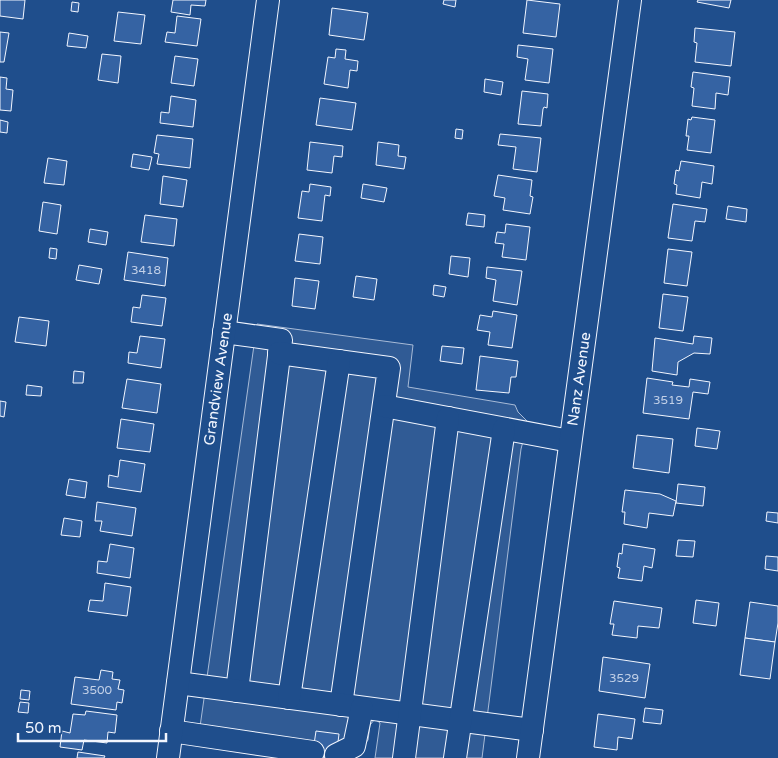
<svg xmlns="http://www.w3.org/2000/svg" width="778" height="758" font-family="'Varela Round',sans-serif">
	<rect width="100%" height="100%" fill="#1f4e8c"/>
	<path fill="#305b95" stroke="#a8bbd7" d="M257,324l156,21 -5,42 107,18 3,7 10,10 -7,27 -39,309h-107l5,-35 -5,-4 -5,6 -2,15 -6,8 -164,-7z"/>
	<g fill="#3563a3" stroke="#f2f6ff">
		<path d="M0,0h25l-2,19 -23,-3z"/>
		<path d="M173,0h33l-1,6 -14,-1 -1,10 -19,-3z"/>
		<path d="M444,0h12l-1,7 -12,-3z"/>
		<path d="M527,0l33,4 -4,33 -33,-4z"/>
		<path d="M698,0h33l-2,8 -32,-6z"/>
		<path d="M72,2l7,1 -1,9 -7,-1z"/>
		<path d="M332,8l36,5 -4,27 -35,-5z"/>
		<path d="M118,12l27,3 -4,29 -27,-3z"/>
		<path d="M177,16l24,3 -4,27 -32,-4 2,-10 8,1z"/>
		<path d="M695,28l40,4 -4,34 -36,-4 2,-19 -3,-1z"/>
		<path d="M0,32l9,1 -5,29h-4z"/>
		<path d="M69,33l19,3 -2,12 -19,-2z"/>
		<path d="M518,45l35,4 -4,34 -24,-3 3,-21 -11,-2z"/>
		<path d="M336,49l10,1 -1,9 13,2 -1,10 -7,-1 -2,18 -24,-4 4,-27 7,1z"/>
		<path d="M102,54l19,2 -3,27 -20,-3z"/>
		<path d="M175,56l23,3 -4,27 -23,-3z"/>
		<path d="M693,72l37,5 -2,18 -12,-2 -1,16 -23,-3 2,-18 -3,-1z"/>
		<path d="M0,77l7,1 -1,11 7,1 -2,21 -11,-1z"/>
		<path d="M485,79l18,3 -2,13 -17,-3z"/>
		<path d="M522,91l26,3 -1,14 -3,-1 -1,2 -2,17 -23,-2z"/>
		<path d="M171,96l25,4 -3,27 -33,-4 1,-11 8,1z"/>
		<path d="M320,98l36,5 -4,27 -36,-5z"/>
		<path d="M692,117l23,3 -4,33 -24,-3 2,-14h-3l2,-17 3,1z"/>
		<path d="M0,120l8,2 -1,11 -7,-1z"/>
		<path d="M456,129l7,1 -1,9 -7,-1z"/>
		<path d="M500,134l41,4 -4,34 -24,-3 3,-22 -18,-2z"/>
		<path d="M157,135l36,4 -3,29 -33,-4 2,-10 -5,-1z"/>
		<path d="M310,142l33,4 -1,11 -8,-1 -2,17 -25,-3z"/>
		<path d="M378,142l21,3 -1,11 8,1 -2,12 -28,-4z"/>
		<path d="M133,154l19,3 -3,13 -18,-3z"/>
		<path d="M48,158l19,3 -3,24 -20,-2z"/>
		<path d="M681,161l33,5 -2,18 -10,-2 -2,16 -24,-4 1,-9 -3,-1 2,-14 3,1z"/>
		<path d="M498,175l34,5 -2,16 3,1 -3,17 -27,-4 2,-12 -11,-2z"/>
		<path d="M163,176l24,4 -4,27 -23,-3z"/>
		<path d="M310,184l21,3 -1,9 -5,-1 -3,26 -24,-3 4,-27 7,1z"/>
		<path d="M363,184l24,4 -3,14 -23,-4z"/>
		<path d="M43,202l18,3 -4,29 -18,-3z"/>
		<path d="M673,204l34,5 -2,13 -10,-1 -3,20 -24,-3z"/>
		<path d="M728,206l19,3 -1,13 -20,-3z"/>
		<path d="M468,213l17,2 -1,12 -18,-2z"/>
		<path d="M145,215l32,4 -3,27 -33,-4z"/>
		<path d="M506,224l24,3 -4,33 -24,-3 2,-13 -9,-1 2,-11 8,1z"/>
		<path d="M90,229l18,3 -2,13 -18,-3z"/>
		<path d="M299,234l24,3 -3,27 -25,-3z"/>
		<path d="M50,248l7,1 -1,10 -7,-1z"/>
		<path d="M668,249l24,3 -5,34 -23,-3z"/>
		<path d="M128,252l40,6 -3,28 -41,-6z"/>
		<path d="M451,256l19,2 -2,19 -19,-3z"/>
		<path d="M79,265l23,4 -3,15 -23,-4z"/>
		<path d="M487,267l35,4 -5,34 -24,-4 3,-21 -10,-2z"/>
		<path d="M356,276l21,3 -3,21 -21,-3z"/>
		<path d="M295,278l24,3 -4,28 -23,-3z"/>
		<path d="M434,285l12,2 -2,10 -11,-2z"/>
		<path d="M663,294l25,3 -5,34 -24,-3z"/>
		<path d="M142,295l24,3 -4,28 -31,-4 2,-15 7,1z"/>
		<path d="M493,311l24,4 -5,33 -24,-3 2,-13 -13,-2 3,-15 12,2z"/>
		<path d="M19,317l30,4 -3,25 -31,-4z"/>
		<path d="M140,336l25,3 -4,29 -33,-5 1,-11 8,1z"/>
		<path d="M694,336l18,2 -2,16 -16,-1 -16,9 -1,13 -25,-4 3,-33 38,6z"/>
		<path d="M442,346l22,2 -2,16 -22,-3z"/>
		<path d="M480,356l38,5 -2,16h-5l-2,16 -33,-3z"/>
		<path d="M74,371l10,1 -1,11h-10z"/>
		<path d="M647,378l26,4 -1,3 17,2 1,-8 20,3 -2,12 -15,-2 -4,27 -46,-6z"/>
		<path d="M127,379l34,5 -4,29 -35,-5z"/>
		<path d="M27,385l15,2 -1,9 -15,-1z"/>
		<path d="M0,401l6,1 -2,15 -4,-1z"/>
		<path d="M121,419l33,5 -4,28 -33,-4z"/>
		<path d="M697,428l23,3 -3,18 -22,-3z"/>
		<path d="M637,435l36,4 -4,34 -36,-5z"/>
		<path d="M120,460l25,4 -4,28 -33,-5 1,-12 9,2z"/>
		<path d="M69,479l18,3 -2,16 -19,-3z"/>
		<path d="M678,484l27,3 -2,19 -27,-3z"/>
		<path d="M625,490l35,4 16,7 -3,15 -24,-3 -2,15 -23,-4 1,-12h-3z"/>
		<path d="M97,502l39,6 -4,28 -32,-5 2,-10h-7z"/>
		<path d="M767,512l11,1v10l-12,-2z"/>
		<path d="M64,518l18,3 -2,16 -19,-2z"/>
		<path d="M678,540l17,1 -2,16 -17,-1z"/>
		<path d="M110,544l24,4 -4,30 -33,-5 1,-12 9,1z"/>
		<path d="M623,544l32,5 -3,19 -8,-2 -2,15 -24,-3 2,-10 -3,-1 2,-14 3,1z"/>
		<path d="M766,556l12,1v14l-13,-2z"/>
		<path d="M105,583l26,4 -4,29 -39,-5 2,-11 13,1z"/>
		<path d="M696,600l23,3 -3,23 -23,-3z"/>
		<path d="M614,601l48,7 -3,20 -21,-2 -1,12 -25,-3 2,-11h-4z"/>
		<path d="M750,602l28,4v17l-3,19 -30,-4z"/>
		<path d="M745,638l30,4 -5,37 -30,-4z"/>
		<path d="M603,657l47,7 -5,34 -46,-7z"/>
		<path d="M101,670l12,2 -1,7 8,1 -2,9 6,1 -2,13 -5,-1 -1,8 -45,-6 4,-27 24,3z"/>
		<path d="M21,690l9,1 -1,9 -9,-1z"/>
		<path d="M20,702l9,1 -1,10 -10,-1z"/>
		<path d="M645,708l18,2 -2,14 -18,-2z"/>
		<path d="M86,711l31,4 -2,18 -7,-1 -1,11 -23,-3 -2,10 -22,-3 2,-16 8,2 3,-19 12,1z"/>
		<path d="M598,714l37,5 -3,20 -14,-2 -1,13 -23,-3z"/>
		<path d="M316,731l23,3 -3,24h-24z"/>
		<path d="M78,752l27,4 -1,2h-27z"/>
	</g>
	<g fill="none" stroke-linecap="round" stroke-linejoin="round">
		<g stroke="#f2f6ff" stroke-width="24">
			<g id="minor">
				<path d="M224,332l57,8 -44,351"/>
				<path d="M279,353l110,15 -48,337"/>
				<path d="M384,406l186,35"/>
				<path d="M178,683l354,47"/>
				<path d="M289,698l50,-337"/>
				<path d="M171,731l142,21"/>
				<path d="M336,755l18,-9 8,-38"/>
				<path d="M168,758l100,-758"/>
				<path d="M404,758l44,-340"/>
				<path d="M455,758l49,-329"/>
				<path d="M528,758l102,-758"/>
			</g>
		</g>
		<use href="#minor" stroke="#1f4e8c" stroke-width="22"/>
	</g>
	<g text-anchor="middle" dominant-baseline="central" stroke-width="4" stroke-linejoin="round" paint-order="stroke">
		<g font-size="12" fill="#c3d1e8">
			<text x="146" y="270">3418</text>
			<text x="668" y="400">3519</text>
			<text x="624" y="678">3529</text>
			<text x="97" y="690">3500</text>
		</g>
		<g font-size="15" fill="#f2f6ff" stroke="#1f4e8c">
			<text transform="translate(218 379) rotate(-82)">Grandview Avenue</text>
			<text transform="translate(579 379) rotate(-82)">Nanz Avenue</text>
		</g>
	</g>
	<path d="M18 733v8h148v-8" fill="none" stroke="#f2f6ff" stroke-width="2.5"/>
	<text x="25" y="733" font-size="15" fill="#f2f6ff" stroke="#1f4e8c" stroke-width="4" paint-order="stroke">50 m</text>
</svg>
